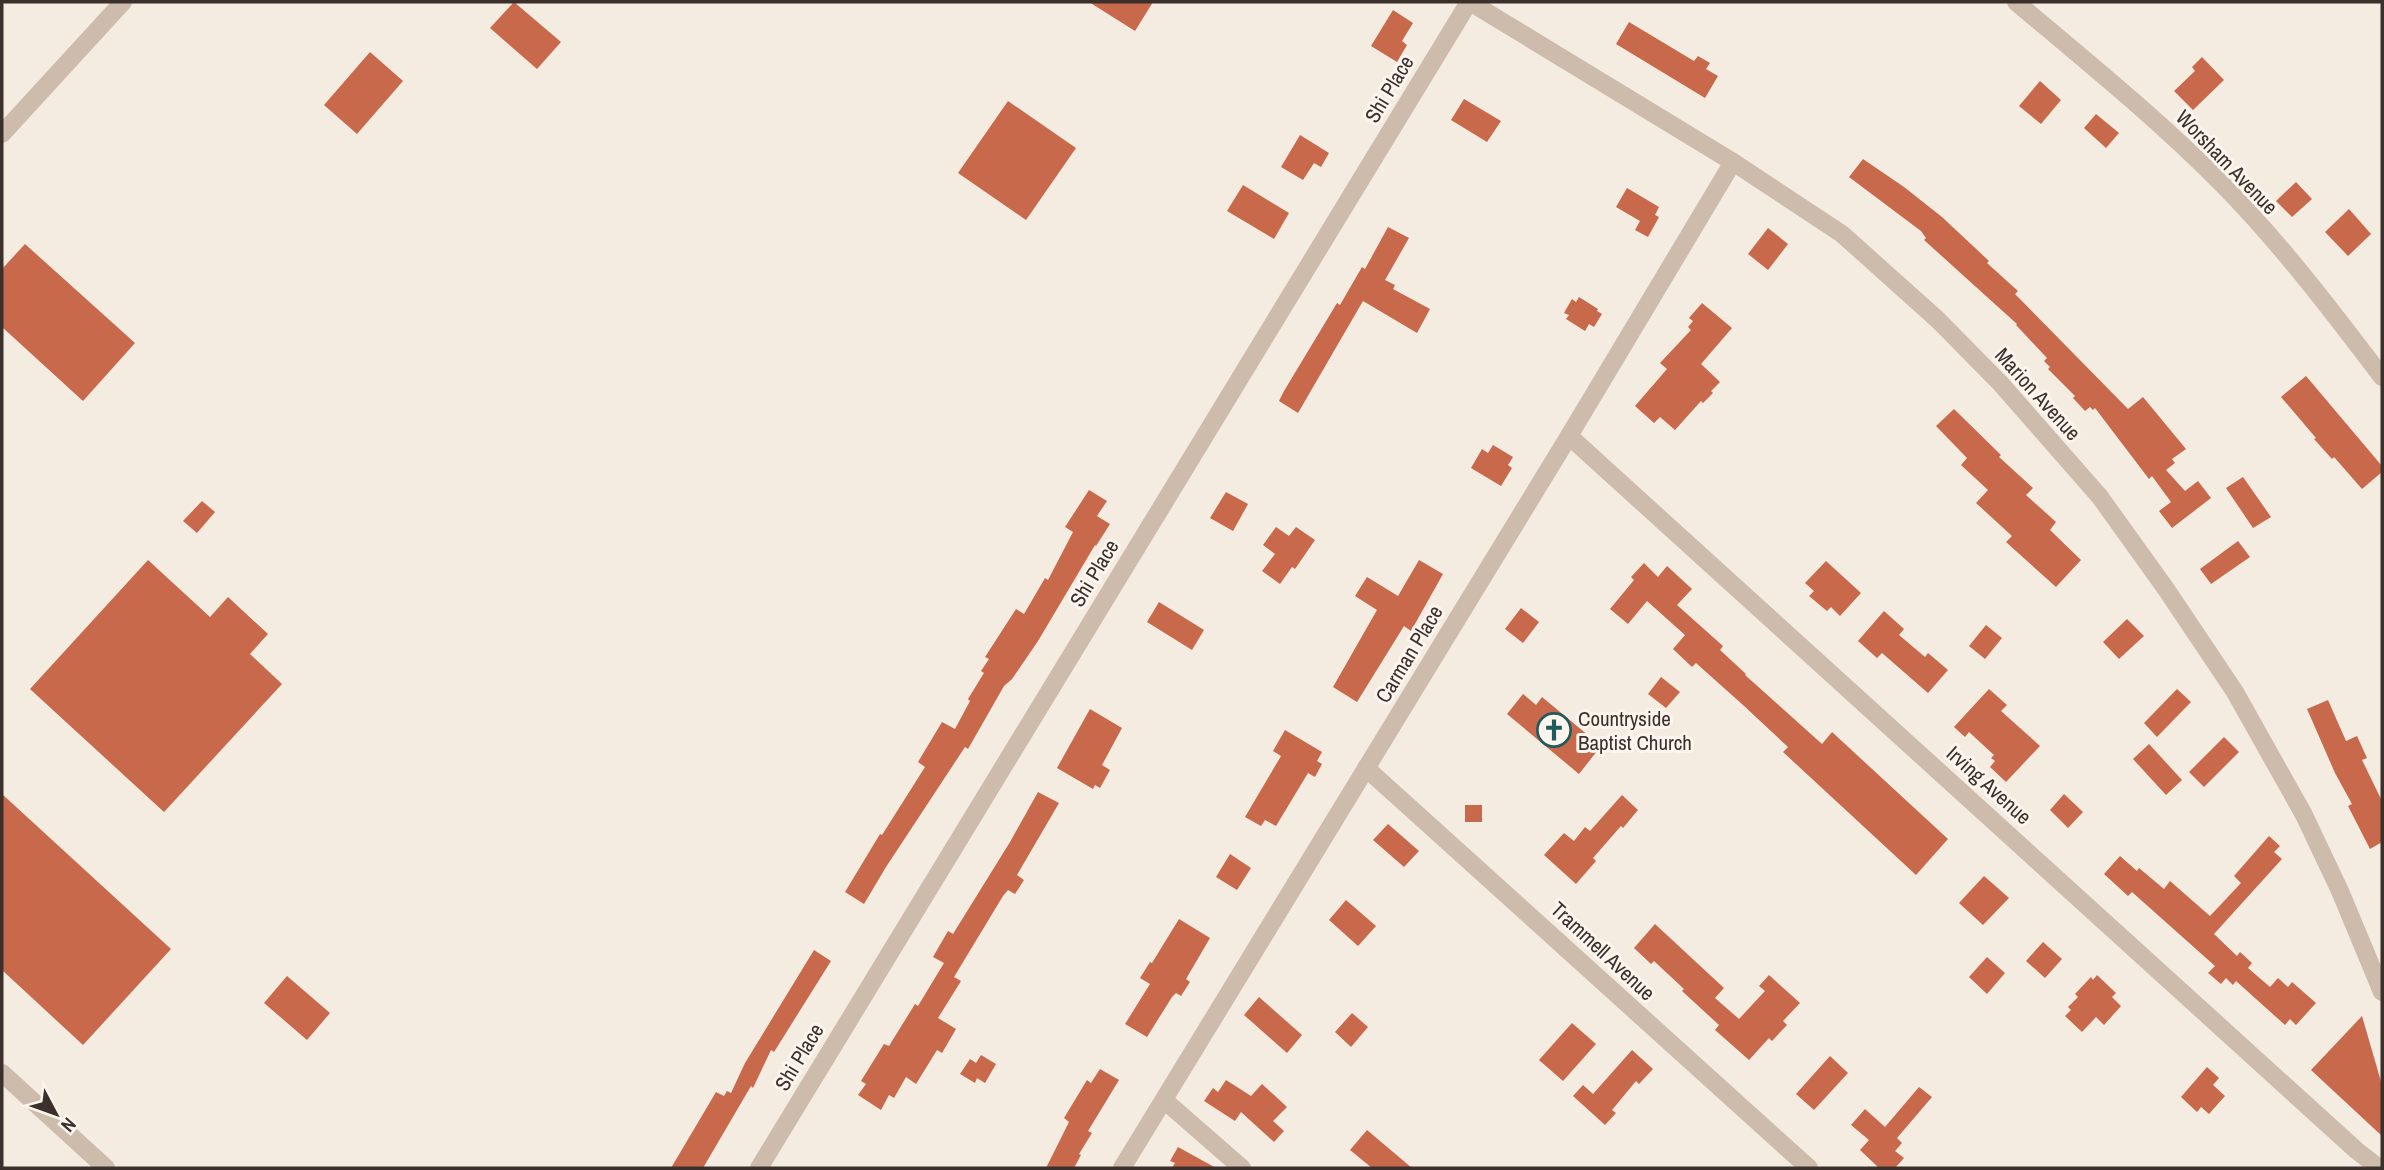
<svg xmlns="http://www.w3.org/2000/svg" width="2384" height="1170" font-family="'Archivo Narrow',sans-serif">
	<rect width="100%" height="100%" fill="#f4ebe1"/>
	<g fill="#c8694b">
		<path d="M514,2l47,40 -24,27 -47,-41z"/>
		<path d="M1089,2h64l-18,29z"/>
		<path d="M1393,10l20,13 -11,18 5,4 -10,17 -26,-16z"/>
		<path d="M1629,22l65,39 4,-5 12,7 -4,6 12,7 -13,22 -89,-54z"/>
		<path d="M370,52l33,29 -46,53 -33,-29z"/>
		<path d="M2202,57l22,23 -31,30 -19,-19 21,-20 -3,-4z"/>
		<path d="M2040,81l21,19 -20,24 -22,-18z"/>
		<path d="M1464,99l37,22 -14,21 -36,-22z"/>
		<path d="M1008,101l68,47 -50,72 -68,-47z"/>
		<path d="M2096,114l23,19 -13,15 -22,-20z"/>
		<path d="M1300,135l29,18 -8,14 -7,-4 -11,17 -22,-13z"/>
		<path d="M1863,159l41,28 38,30 47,44 -2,2 31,28 -3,3 113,115 15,-12 43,52 -14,10 3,4 -9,7 19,21 13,-10 13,17 -39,30 -13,-17 12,-9 -19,-26 -3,3 -54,-71 -2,2 -3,-3 -5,4 -12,-13 2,-2 -27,-27 2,-2 -6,-6 3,-3 -31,-33 1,-1 -93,-84 2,-2 -5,-7 -72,-54z"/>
		<path d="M2296,182l16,17 -20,18 -16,-16z"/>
		<path d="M1243,185l46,28 -15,26 -47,-28z"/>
		<path d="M1627,188l32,19 -4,8 4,2 -11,20 -13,-7 5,-9 -24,-14z"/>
		<path d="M2349,209l22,25 -23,22 -23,-24z"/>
		<path d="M1388,227l21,11 -24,42 10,5 -2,4 37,20 -13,24 -54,-32 -65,112 -19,-12 5,-10 53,-88 3,2 22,-38 3,2z"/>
		<path d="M1768,228l20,16 -20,26 -20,-16z"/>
		<path d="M25,244l110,99 -52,58 -81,-74v-58z"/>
		<path d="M1579,297l19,12 -1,2 5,3 -8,13 -5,-3 -4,7 -19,-12 3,-4 -5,-2 8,-14 4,3z"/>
		<path d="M1702,303l30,25 -31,36 19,18 -9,9 2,2 -10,10 -2,-2 -26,29 -15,-13 -6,6 -19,-17 32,-37 -7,-6 31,-33 -3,-3 5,-6 -4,-3z"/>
		<path d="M2306,376l76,90v6l-20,17 -28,-32 -2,2 -18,-20 2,-1 -35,-41z"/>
		<path d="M1954,409l47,46 -2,2 34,31 -7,7 30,27 -6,8 31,30 -25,27 -50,-45 6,-6 -36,-33 12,-13 -27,-25 6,-7 -31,-32z"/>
		<path d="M1493,445l20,12 -5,8 4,3 -11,18 -30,-18 11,-19 6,4z"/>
		<path d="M2243,477l28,40 -18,11 -27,-40z"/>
		<path d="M1089,490l18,11 -10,15 13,8 -14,22 -1,-1 -57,96 -26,38 -8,7 -36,63 -3,-2 -79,120 -22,37 -19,-12 35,-58 2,1 43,-68 -7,-5 24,-40 13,7 15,-28 -2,-2 16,-26 -3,-2 8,-12 -4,-2 31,-48 8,5 21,-36 3,2 25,-48 -8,-5z"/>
		<path d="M1226,492l22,12 -15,27 -23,-13z"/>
		<path d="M202,501l13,11 -18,21 -14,-12z"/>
		<path d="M1276,527l13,9 7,-9 19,13 -20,29 -3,-2 -12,17 -18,-13 13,-17 -12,-9z"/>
		<path d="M2238,541l12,16 -39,27 -11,-15z"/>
		<path d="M148,560l62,57 18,-20 40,37 -18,20 32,30 -118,128 -134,-123z"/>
		<path d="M1419,560l24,14 -32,57 -7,-5 -47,76 -24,-15 44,-77 -22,-14 12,-19 31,19z"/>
		<path d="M1826,561l35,32 -21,23 -9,-9 -4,4 -18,-15 5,-5 -9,-8z"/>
		<path d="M1644,563l14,14 9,-11 25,23 -15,16 46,41 -3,4 26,24 -1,1 77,69 10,-12 116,107 -32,36 -133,-123 5,-5 -45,-42 -47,-42 -4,4 -19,-18 12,-14 -38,-34 -19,23 -18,-15 24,-29 -3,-3z"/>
		<path d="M1159,602l45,28 -12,20 -45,-28z"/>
		<path d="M1521,608l18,14 -16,21 -18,-14z"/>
		<path d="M1884,611l20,18 -5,6 26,22 3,-4 20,17 -20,23 -46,-40 -5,5 -19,-17z"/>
		<path d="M2127,619l17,17 -25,23 -16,-17z"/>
		<path d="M1986,625l16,13 -17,21 -16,-13z"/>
		<path d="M1661,677l19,15 -14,16 -18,-14z"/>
		<path d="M1989,689l18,16 -6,6 39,35 -34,36 -16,-15 5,-6 -4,-3 3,-3 -25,-23 -4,5 -11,-10z"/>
		<path d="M2177,689l14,13 -34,35 -13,-14z"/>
		<path d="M1523,694l13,11 6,-8 59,49 -22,28 -72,-60z"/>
		<path d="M2328,700l18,41 11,-5 10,22 -5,2 20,41v41l-12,7 -22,-43 4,-2 -17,-31 -28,-64z"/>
		<path d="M1090,709l32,19 -20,37 8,5 -10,18 -5,-3 -2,4 -36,-21z"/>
		<path d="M1285,730l37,22 -5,9 5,3 -7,13 -7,-4 -32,53 -11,-6 -4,6 -16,-9 36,-61 -8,-5z"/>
		<path d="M2224,737l15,15 -35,35 -15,-15z"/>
		<path d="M2149,744l33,36 -16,15 -33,-36z"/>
		<path d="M1038,792l21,11 -42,72 7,5 -9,14 -7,-4 -5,6 -49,81 7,4 -23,37 18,11 -14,24 -5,-3 -21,34 -10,-7 -12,21 -5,-3 -8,15 -23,-15 8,-11 -5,-3 23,-37 5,2 26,-42 3,2 26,-43 -11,-6 15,-26 5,3 57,-92z"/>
		<path d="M2,794l169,155 -88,96 -81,-75z"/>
		<path d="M2064,794l19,18 -15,16 -18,-18z"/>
		<path d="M1622,795l16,15 -15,18 -2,-2 -28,32 3,3 -20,23 -32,-29 20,-22 10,8 11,-14 5,4z"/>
		<rect x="1465" y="805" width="17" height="17"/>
		<path d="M1388,824l31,27 -15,16 -31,-27z"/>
		<path d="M2269,836l11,10 -6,6 8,7 -68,75 23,22 3,-4 12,11 -4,5 22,19 8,-9 10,9 4,-5 24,21 -20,22 -6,-6 -5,6 -49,-44 -3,4 -7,-7 -5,6 -13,-11 7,-7 -83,-74 -4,4 -24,-22 16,-18 17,15 2,-3 25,21 6,-8 40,35 31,-33 -7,-7z"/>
		<path d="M1230,854l21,14 -14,22 -21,-13z"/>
		<path d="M1984,876l25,22 -26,27 -24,-22z"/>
		<path d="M1346,900l30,26 -18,20 -29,-26z"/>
		<path d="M1179,919l31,19 -24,41 4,3 -9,14 -5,-3 -4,4 -25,40 -22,-13 25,-40 -10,-6 10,-16 2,1z"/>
		<path d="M1655,924l69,64 -9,10 24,21 26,-28 -6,-5 10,-11 31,28 -17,18 4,4 -15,16 -3,-3 -20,22 -34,-30 4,-5 -37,-34 2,-2 -30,-28 -3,3 -17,-16z"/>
		<path d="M2043,942l19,17 -17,19 -19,-17z"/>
		<path d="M814,950l17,11 -57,91 -3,-2 -18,38 -2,-2 -48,82h-32l45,-76 8,4 3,-5 4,2 14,-30z"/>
		<path d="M1987,957l18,16 -18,21 -18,-17z"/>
		<path d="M2097,975l19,18 -4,4 9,9 -17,19 -8,-8 -14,15 -17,-16 6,-6 -3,-3 10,-10 -3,-3 16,-17 2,3z"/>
		<path d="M287,976l43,37 -23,27 -43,-37z"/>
		<path d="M1259,997l43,38 -15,18 -43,-38z"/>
		<path d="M1352,1013l16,14 -17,20 -16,-15z"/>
		<path d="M2362,1016l20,69v51l-71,-66z"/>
		<path d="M1572,1023l24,21 -33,37 -24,-21z"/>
		<path d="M1632,1050l21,19 -14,15 -3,-3 -24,29 4,3 -11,12 -32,-29 10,-11 10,9z"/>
		<path d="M981,1055l15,9 -11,19 -8,-5 -2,5 -15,-9 10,-15 6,4z"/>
		<path d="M1830,1056l18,17 -34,37 -18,-16z"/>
		<path d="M2207,1067l12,11 -6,7 12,11 -16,18 -8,-7 -4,5 -16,-15z"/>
		<path d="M1100,1069l19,11 -31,51 4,2 -13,21 2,1 -7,13h-28l23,-46 -5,-4 23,-38 4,3z"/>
		<path d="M1226,1080l25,16 11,-12 25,23 -14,14 11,10 -10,11 -33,-30 -6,9 -31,-20 9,-13 5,4z"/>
		<path d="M1919,1087l13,10 -35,41 5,5 -7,8 9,7 -9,10h-16l-19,-18 9,-10 -18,-15 14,-16 20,18z"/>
		<path d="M1367,1130l45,38h-40l-22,-18z"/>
		<path d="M1178,1147l38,21h-44l3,-5 -5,-2z"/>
	</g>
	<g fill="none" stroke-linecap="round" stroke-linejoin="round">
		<g stroke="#cdbbac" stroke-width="18">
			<path d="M1470,2l263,160 109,72 96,86 63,64 99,113 66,92 69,103 69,123 36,76 42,101"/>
			<path d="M2016,2c70,59 142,117 207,183 58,59 109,126 159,192"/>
			<path d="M2,134l121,-132"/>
			<path d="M1569,436l787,714 23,18"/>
			<path d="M1366,768l443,400"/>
			<path d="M2,1073l104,95"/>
			<path d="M1164,1100l78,68"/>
			<path d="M759,1168l710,-1166"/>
			<path d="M1122,1168l447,-732 164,-274"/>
		</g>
	</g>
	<defs>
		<g id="church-ring" transform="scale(1.75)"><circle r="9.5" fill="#fbf5ee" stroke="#1f5a5e" stroke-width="1.5"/><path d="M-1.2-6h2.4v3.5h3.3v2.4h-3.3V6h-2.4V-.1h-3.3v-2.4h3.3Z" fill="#1f5a5e"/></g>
	</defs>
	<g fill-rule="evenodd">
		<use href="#church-ring" x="1554" y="730"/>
	</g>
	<g text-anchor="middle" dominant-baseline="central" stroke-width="6" stroke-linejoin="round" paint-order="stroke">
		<g font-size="21" fill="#3b302b" stroke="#fbf5ee">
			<text transform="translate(1389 89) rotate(-59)">Shi Place</text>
			<text transform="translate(2227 162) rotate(46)">Worsham Avenue</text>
			<text transform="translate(2038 394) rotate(48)">Marion Avenue</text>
			<text transform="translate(1094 573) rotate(-59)">Shi Place</text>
			<text transform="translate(1409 654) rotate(-59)">Carman Place</text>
			<text transform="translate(1989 785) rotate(42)">Irving Avenue</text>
			<text transform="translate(1603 951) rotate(43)">Trammell Avenue</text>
			<text transform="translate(799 1057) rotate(-59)">Shi Place</text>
		</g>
		<g font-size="21" fill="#3b302b" stroke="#fbf5ee" text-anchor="start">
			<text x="1578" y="718">Countryside<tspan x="1578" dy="24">Baptist Church</tspan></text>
		</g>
	</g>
	<rect width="2384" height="1170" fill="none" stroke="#3b302b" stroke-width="7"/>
	<g transform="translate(56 1114) rotate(131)" stroke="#fbf5ee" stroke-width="5" paint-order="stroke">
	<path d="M0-5L12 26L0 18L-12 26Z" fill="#3b302b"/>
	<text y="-10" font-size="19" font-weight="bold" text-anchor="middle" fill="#3b302b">N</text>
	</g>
</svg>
